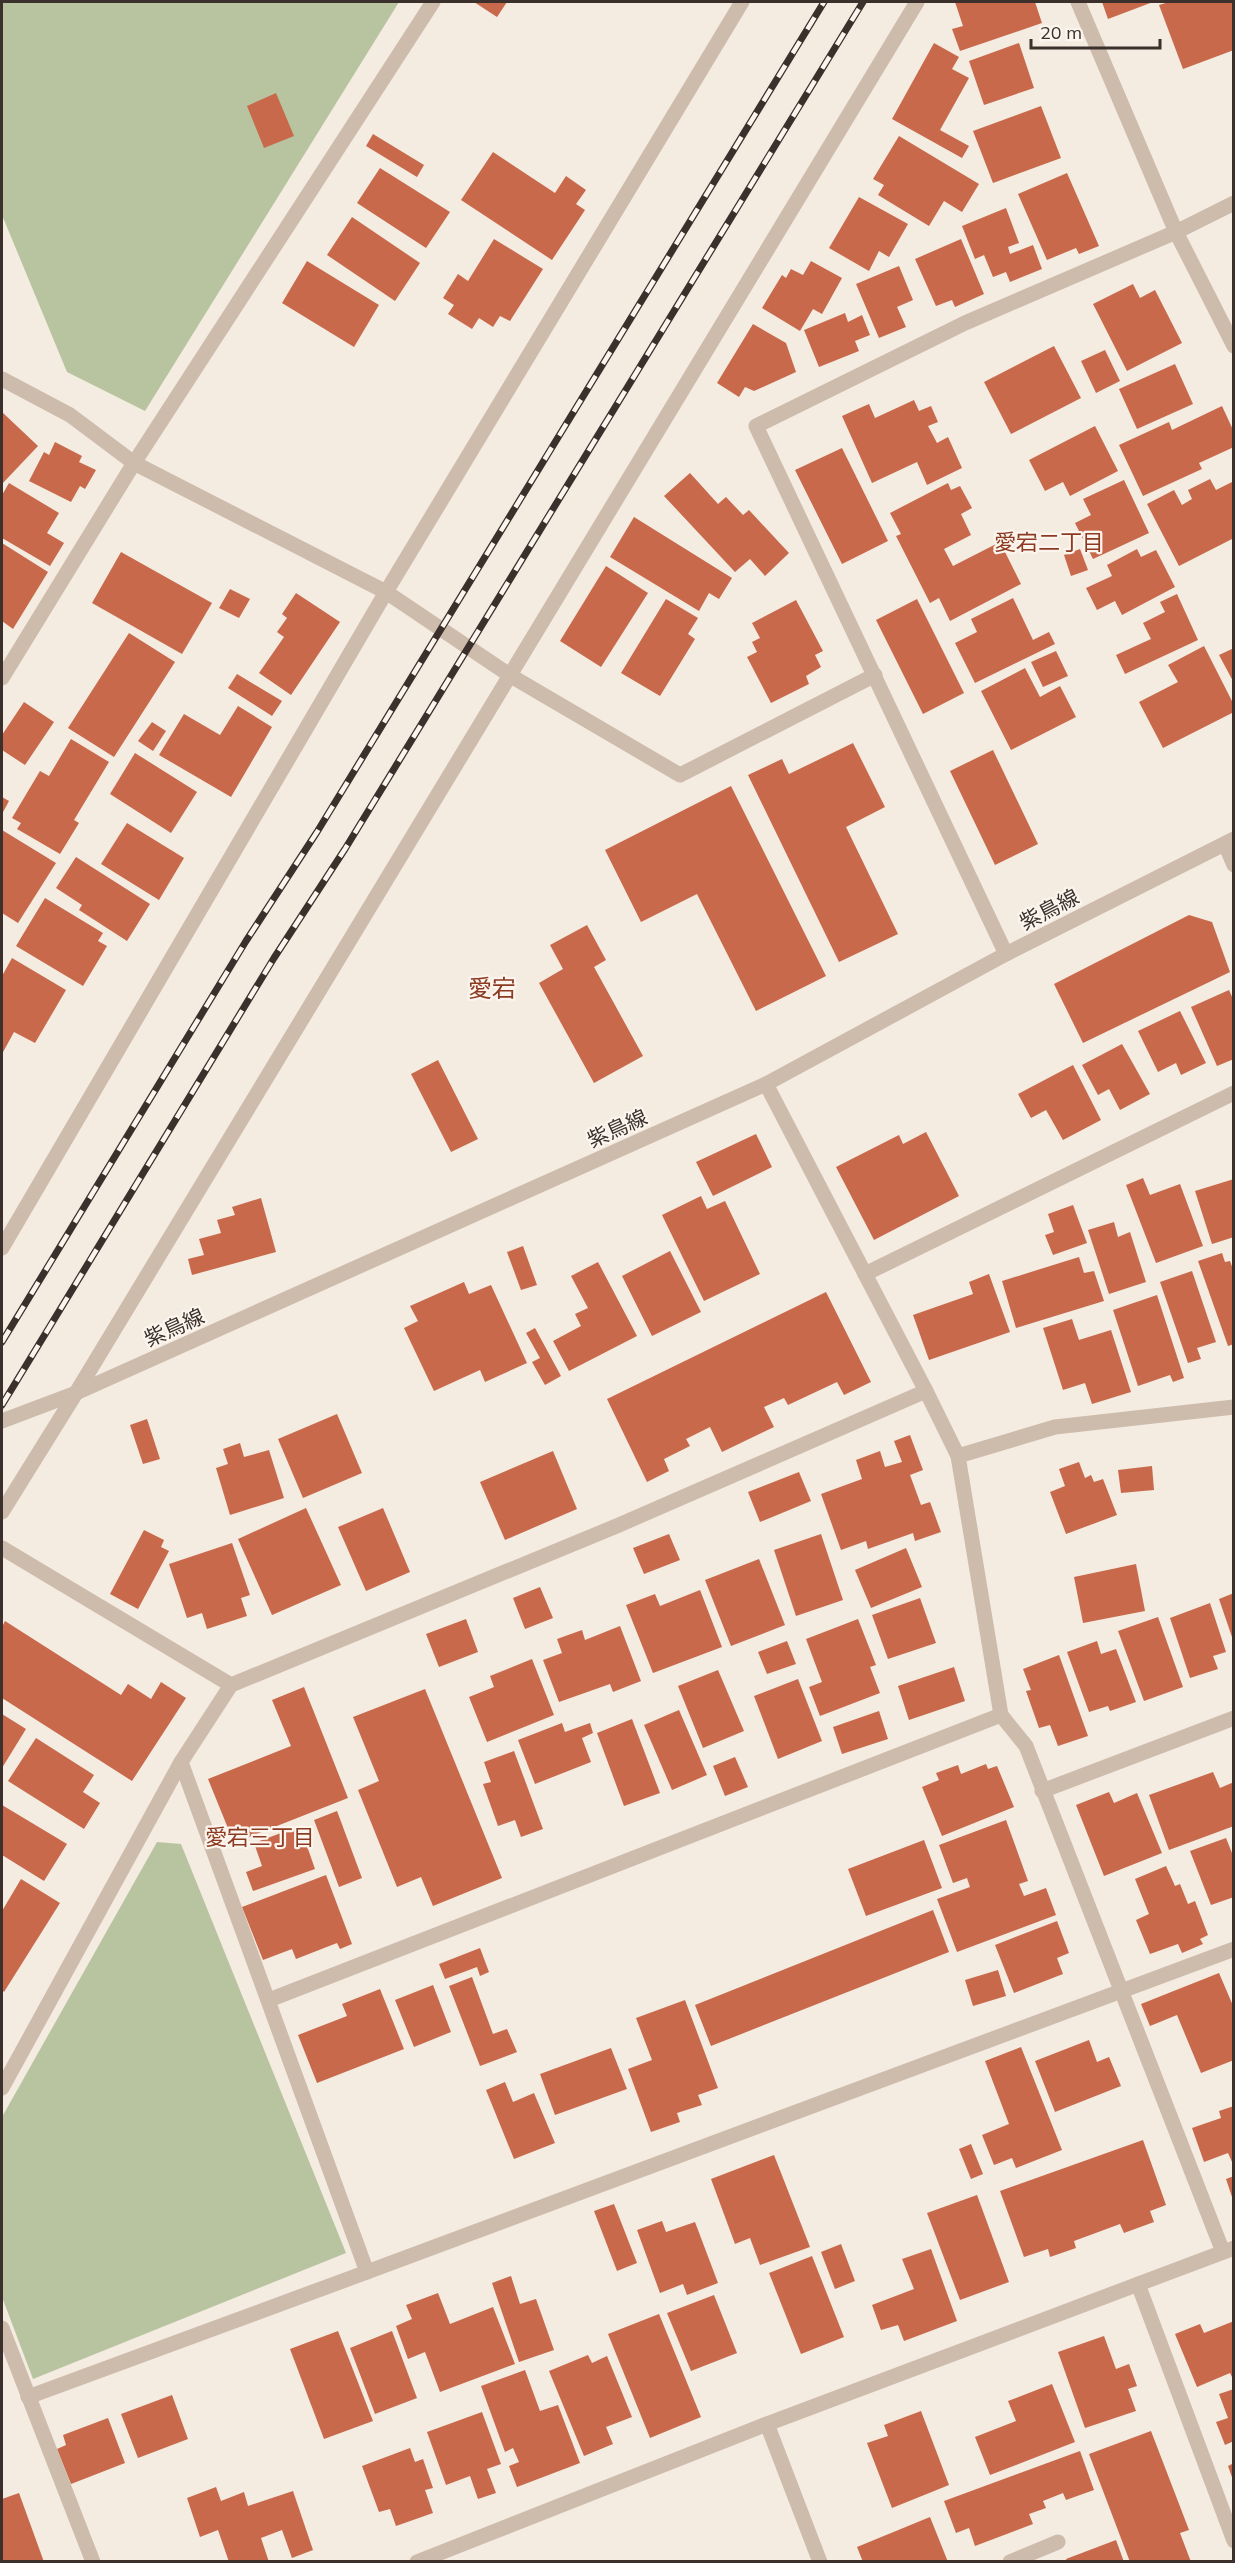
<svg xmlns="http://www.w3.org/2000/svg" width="1235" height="2563" font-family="Mulish,'Noto Sans JP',sans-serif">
	<rect width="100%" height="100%" fill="#f4ebe1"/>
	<g fill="#b8c4a0">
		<path d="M2,2h397l-254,409 -78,-39 -65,-157z"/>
		<path d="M157,1842l24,2 165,409 -313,126 -31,-82v-180z"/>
	</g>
	<g fill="#c8694b">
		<path d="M474,2h33l-10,15z"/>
		<path d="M955,2h80l7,21 -82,28 -8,-22 11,-3z"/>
		<path d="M1102,2h51l-45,17z"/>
		<path d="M1169,2h65v48l-51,19 -24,-64z"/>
		<path d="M934,43l25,14 -7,12 17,9 -29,52 29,16 -7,12 -70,-39z"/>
		<path d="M1019,43l15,45 -50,17 -15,-44z"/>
		<path d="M276,93l18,43 -30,12 -17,-42z"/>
		<path d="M1041,106l20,52 -68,25 -20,-52z"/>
		<path d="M373,134l51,31 -7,12 -51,-31z"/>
		<path d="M899,136l80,48 -17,28 -18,-11 -15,25 -51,-31 6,-10 -11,-6z"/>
		<path d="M493,152l62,41 11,-17 20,14 -10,14 9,6 -33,50 -91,-60z"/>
		<path d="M380,168l70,44 -24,36 -69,-45z"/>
		<path d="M1067,173l32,73 -20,8 -3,-6 -29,12 -29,-66z"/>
		<path d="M859,197l49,27 -19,33 -10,-6 -10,20 -40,-23z"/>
		<path d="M1006,208l13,35 -11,4 2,7 23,-9 9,24 -32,13 -4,-10 -13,5 -9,-22 -9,4 -13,-33z"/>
		<path d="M352,217l68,46 -25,38 -68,-46z"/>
		<path d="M494,239l49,30 -33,52 -10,-5 -7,11 -14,-9 -7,11 -24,-15 6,-9 -11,-7 15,-24 10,7z"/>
		<path d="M961,239l23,55 -29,13 -3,-7 -16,6 -21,-47z"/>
		<path d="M307,261l72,44 -25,42 -72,-44z"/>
		<path d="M811,261l31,17 -20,36 -9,-5 -13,22 -38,-23 20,-33 4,3 5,-9 12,6z"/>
		<path d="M899,266l14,34 -16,7 9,20 -27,11 -23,-54z"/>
		<path d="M1133,284l7,14 15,-8 27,53 -55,28 -34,-67z"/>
		<path d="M845,313l3,9 14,-7 8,20 -15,6 4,10 -40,16 -15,-37z"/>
		<path d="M753,324l33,19 10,29 -42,19 -9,-4 -6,10 -22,-14z"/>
		<path d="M1054,346l27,52 -70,36 -27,-52z"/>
		<path d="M1105,350l15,31 -24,12 -15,-32z"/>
		<path d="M1175,364l18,40 -56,25 -18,-40z"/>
		<path d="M914,400l5,11 12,-5 7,16 -10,4 9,17 11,-6 14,31 -35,17 -10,-23 -45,21 -30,-67 27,-12 6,14z"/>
		<path d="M1222,406l12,26v15l-35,16 3,6 -59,27 -24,-51 50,-23 3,8z"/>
		<path d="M2,412l36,34 -36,38z"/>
		<path d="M1095,426l23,45 -48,25 -7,-14 -18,9 -16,-31z"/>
		<path d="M55,442l27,14 -3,6 17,8 -11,19 -5,-3 -9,16 -42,-21 15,-29 5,3z"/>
		<path d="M842,448l46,93 -46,23 -47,-94z"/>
		<path d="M690,473l28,31 8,-7 17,18 6,-5 40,43 -24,23 -15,-17 -15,13 -71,-76z"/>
		<path d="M1210,479l6,11 18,-9v57l-55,28 -32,-62 27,-14 8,15 10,-6 -4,-9z"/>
		<path d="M1124,480l25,53 -56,26 -18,-36 16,-8 -8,-16z"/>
		<path d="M9,483l50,30 -12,20 17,10 -14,23 -48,-28v-43z"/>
		<path d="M948,483l3,7 9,-4 12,22 -11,6 10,21 -27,14 9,17 47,-24 21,42 -71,37 -11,-23 -9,5 -34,-67 5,-2 -11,-21z"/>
		<path d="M634,517l98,61 -13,21 -10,-6 -10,18 -89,-54z"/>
		<path d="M2,543l46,29 -35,57 -11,-8z"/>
		<path d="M1080,549l8,21 -17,6 -7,-21z"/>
		<path d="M1137,549l4,8 15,-7 19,37 -53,28 -7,-14 -18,9 -11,-22 26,-12 -5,-11z"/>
		<path d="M121,552l91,51 -30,51 -90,-51z"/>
		<path d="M606,566l42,27 -47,74 -41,-26z"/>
		<path d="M230,589l20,10 -11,19 -20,-10z"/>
		<path d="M296,593l44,29 -49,73 -32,-22 25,-36 -7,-5 10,-14 -5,-4z"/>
		<path d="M1177,594l21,46 -73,34 -9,-19 35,-16 -8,-16 22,-11 -5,-10z"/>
		<path d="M1013,598l20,42 16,-8 6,12 -80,39 -20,-40 22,-11 -6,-13z"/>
		<path d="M666,599l32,19 -10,16 7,5 -35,57 -39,-23z"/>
		<path d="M917,599l47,94 -41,21 -47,-94z"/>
		<path d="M796,600l27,51 -8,4 6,12 -15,9 3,8 -38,19 -24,-46 10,-5 -5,-10 8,-4 -8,-15z"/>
		<path d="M129,633l46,29 -61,95 -46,-29z"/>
		<path d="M1204,646l30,59v7l-71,36 -24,-46 39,-20 -10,-17z"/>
		<path d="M1234,648v35l-15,-28z"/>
		<path d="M1056,651l12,25 -25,11 -12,-25z"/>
		<path d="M1025,668l15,29 20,-11 16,31 -65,33 -30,-59z"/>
		<path d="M237,674l45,27 -10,15 -44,-28z"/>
		<path d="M24,702l30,20 -29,43 -23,-15v-15z"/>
		<path d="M238,706l34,21 -41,70 -72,-42 25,-41 36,21z"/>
		<path d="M152,722l14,9 -13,20 -15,-10z"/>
		<path d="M71,739l38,23 -35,58 5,3 -19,31 -43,-25 4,-6 -9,-5 28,-47 9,5z"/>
		<path d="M853,743l32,64 -39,20 52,107 -59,28 -91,-187 34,-16 7,15z"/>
		<path d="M993,750l45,94 -43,21 -45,-94z"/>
		<path d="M135,753l62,39 -26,41 -61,-39z"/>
		<path d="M731,786l95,190 -70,35 -59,-117 -56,28 -36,-72z"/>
		<path d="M2,797l7,4 -7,13z"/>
		<path d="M127,823l57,35 -25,42 -58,-36z"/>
		<path d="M2,830l54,33 -38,60 -16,-10z"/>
		<path d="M76,857l74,47 -23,37 -48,-31 3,-5 -26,-17z"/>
		<path d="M45,898l58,35 -5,8 9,5 -24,40 -67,-40z"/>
		<path d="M1189,915l23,7 18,50 -147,71 -29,-59z"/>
		<path d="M587,925l19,35 -12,7 49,89 -49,27 -55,-100 24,-14 -13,-24z"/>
		<path d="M12,958l54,32 -31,53 -21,-11 -12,22v-78z"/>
		<path d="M1229,990l5,11v58l-17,7 -26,-59z"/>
		<path d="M1180,1011l26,52 -25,12 -5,-12 -18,9 -20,-41z"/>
		<path d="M1122,1044l28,50 -30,16 -11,-21 -11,6 -16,-30z"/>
		<path d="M438,1060l40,79 -27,13 -40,-78z"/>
		<path d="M1073,1065l28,55 -38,20 -17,-30 -15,8 -13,-24z"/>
		<path d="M926,1132l33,64 -85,44 -38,-73 63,-32 4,9z"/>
		<path d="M756,1134l16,33 -59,29 -17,-34z"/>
		<path d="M1143,1178l7,17 30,-11 23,62 -47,17 -30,-78z"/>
		<path d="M1234,1179v58l-22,7 -17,-53z"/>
		<path d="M701,1196l6,13 18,-8 35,73 -56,27 -42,-86z"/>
		<path d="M261,1198l15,54 -84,23 -4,-16 16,-4 -5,-16 22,-6 -4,-13 18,-5 -3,-8z"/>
		<path d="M1073,1205l14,38 -34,12 -8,-20 9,-3 -6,-18z"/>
		<path d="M1114,1222l4,15 12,-5 16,50 -37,12 -21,-64z"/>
		<path d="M523,1246l14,39 -16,5 -14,-38z"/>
		<path d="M670,1251l31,61 -49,24 -30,-60z"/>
		<path d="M1222,1253l3,9 5,-1 4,11v72l-6,2 -30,-85z"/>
		<path d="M1079,1257l5,16 10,-2 10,30 -88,27 -14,-47z"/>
		<path d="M598,1262l39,74 -68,35 -16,-30 28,-15 -6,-12 13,-6 -17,-32z"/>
		<path d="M1192,1271l24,71 -19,6 4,11 -13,4 -28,-81z"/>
		<path d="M989,1274l21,58 -81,28 -16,-45 60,-21 -4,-12z"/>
		<path d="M464,1282l5,12 22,-9 36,78 -42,19 -5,-12 -46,21 -30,-63 14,-7 -8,-15z"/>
		<path d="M826,1292l45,90 -27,13 -7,-13 -49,23 -4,-7 -20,9 10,20 -52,25 -12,-25 -24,12 4,7 -26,13 5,12 -22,11 -40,-83z"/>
		<path d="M1157,1295l27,83 -11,4 -3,-7 -32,11 -25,-76z"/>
		<path d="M1072,1319l7,21 32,-10 20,62 -39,12 -7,-21 -22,7 -20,-62z"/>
		<path d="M535,1328l26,48 -16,9 -13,-23 8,-4 -14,-25z"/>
		<path d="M337,1414l25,59 -59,25 -25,-59z"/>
		<path d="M147,1419l13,40 -17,5 -13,-39z"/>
		<path d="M910,1435l13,35 -13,5 11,30 9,-3 11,30 -26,9 -2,-8 -45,16 -2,-8 -25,9 -20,-56 41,-15 -6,-19 24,-9 5,16 17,-5 -8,-21z"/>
		<path d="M240,1443l4,14 25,-7 15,48 -54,17 -14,-47 12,-4 -5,-15z"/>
		<path d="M553,1451l24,58 -72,31 -25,-58z"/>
		<path d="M1079,1462l6,16 6,-3 3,7 9,-3 14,36 -51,19 -16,-42 15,-6 -6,-17z"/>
		<path d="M1152,1466l2,24 -33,3 -3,-23z"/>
		<path d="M799,1472l12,29 -51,21 -12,-30z"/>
		<path d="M306,1508l35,77 -69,30 -34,-76z"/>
		<path d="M383,1508l27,64 -44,19 -28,-64z"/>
		<path d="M144,1530l20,10 -3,7 8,4 -31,58 -28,-15z"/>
		<path d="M669,1534l11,26 -36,14 -11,-26z"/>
		<path d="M821,1534l22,66 -47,16 -22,-66z"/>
		<path d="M232,1543l18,52 -9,3 6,18 -40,13 -5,-16 -15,5 -18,-54z"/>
		<path d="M906,1548l16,39 -51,21 -16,-38z"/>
		<path d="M759,1559l26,66 -54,21 -26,-66z"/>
		<path d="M1136,1564l9,47 -62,12 -9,-46z"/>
		<path d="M540,1587l13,31 -28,11 -12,-31z"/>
		<path d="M700,1590l22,57 -69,26 -27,-68 29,-11 5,12z"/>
		<path d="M1234,1593v47h-1l-14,-41z"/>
		<path d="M920,1598l16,45 -48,16 -16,-44z"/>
		<path d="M1210,1603l16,49 -13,4 5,13 -28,9 -20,-60z"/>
		<path d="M1158,1617l25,70 -39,14 -26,-70z"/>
		<path d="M466,1619l12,33 -39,15 -13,-33z"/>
		<path d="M858,1619l18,46 -6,2 10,26 -60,23 -11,-29 13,-5 -16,-43z"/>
		<path d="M5,1621l116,74 7,-11 23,15 10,-17 25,16 -54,83 -130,-83v-71z"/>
		<path d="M620,1626l21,55 -28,11 -3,-8 -51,18 -16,-42 19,-7 -5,-14 25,-9 3,10z"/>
		<path d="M787,1641l9,23 -29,10 -9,-22z"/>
		<path d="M1097,1641l4,13 15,-5 20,53 -26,9 -2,-5 -19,6 -22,-60z"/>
		<path d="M1059,1655l29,81 -30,10 -8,-21 -11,3 -13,-37 5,-1 -8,-21z"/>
		<path d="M532,1659l22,56 -67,27 -18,-45 25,-10 -4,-11z"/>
		<path d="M954,1667l11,34 -56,19 -11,-34z"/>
		<path d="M718,1670l26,61 -41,17 -25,-62z"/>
		<path d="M798,1679l24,62 -44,18 -24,-63z"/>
		<path d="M304,1687l44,111 -114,45 -26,-64 83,-33 -19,-46z"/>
		<path d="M425,1689l77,189 -69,28 -12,-29 -24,10 -39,-97 21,-9 -26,-64z"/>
		<path d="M679,1710l28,65 -35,15 -28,-65z"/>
		<path d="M879,1711l9,28 -46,15 -9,-27z"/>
		<path d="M2,1714l24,15 -24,39z"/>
		<path d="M632,1719l28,74 -36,13 -27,-73z"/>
		<path d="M562,1723l3,9 25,-9 3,10 -11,5 9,24 -56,22 -17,-44z"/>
		<path d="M36,1738l58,37 -11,17 17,11 -16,26 -76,-48z"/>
		<path d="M514,1751l29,78 -22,8 -6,-17 -17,6 -15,-42 8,-2 -7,-20z"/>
		<path d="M735,1757l13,30 -23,9 -12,-30z"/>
		<path d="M986,1764l2,5 9,-3 17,41 -72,29 -20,-49 17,-7 -3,-7 22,-8 3,9z"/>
		<path d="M1213,1772l7,16 14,-6v44l-65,24 -20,-55z"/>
		<path d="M1109,1792l5,11 23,-10 25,60 -58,23 -28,-71z"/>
		<path d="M2,1805l65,39 -23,37 -42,-26z"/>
		<path d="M337,1811l25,67 -23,9 -25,-67z"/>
		<path d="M1006,1820l22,61 -9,3 5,12 22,-8 10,27 -99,37 -20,-53 33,-12 -3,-9 -14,5 -14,-38z"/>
		<path d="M300,1826l15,43 -62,22 -7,-19 16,-6 -8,-23z"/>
		<path d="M1226,1838l8,20v39l-23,8 -21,-54z"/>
		<path d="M924,1840l18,48 -76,28 -18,-47z"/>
		<path d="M1166,1866l9,20 5,-2 8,20 7,-3 13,34 -8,4 3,5 -21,9 -4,-9 -28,10 -14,-34 13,-6 -14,-35z"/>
		<path d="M326,1875l26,69 -12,5 -3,-6 -41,16 -4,-10 -29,11 -21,-53z"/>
		<path d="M21,1879l39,24 -56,89 -2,-2v-79z"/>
		<path d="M933,1910l16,42 -238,94 -16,-41z"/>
		<path d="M1057,1921l12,32 -12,5 6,16 -49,19 -19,-48z"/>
		<path d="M480,1948l9,24 -9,4 -3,-9 -32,12 -6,-15z"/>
		<path d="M998,1970l8,26 -33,10 -8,-26z"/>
		<path d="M1219,1973l15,35v52l-33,13 -24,-58 -27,11 -9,-22z"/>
		<path d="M472,1977l21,57 14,-5 10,23 -37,14 -31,-80z"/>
		<path d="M433,1985l18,47 -37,15 -19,-47z"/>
		<path d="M380,1989l24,60 -87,34 -19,-48 49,-19 -5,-12z"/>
		<path d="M685,2000l33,88 -20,7 4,10 -25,8 3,9 -29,10 -23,-63 24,-9 -16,-42z"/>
		<path d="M1089,2040l8,22 12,-5 12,29 -66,26 -20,-51z"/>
		<path d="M1021,2047l41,103 -46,18 -4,-10 -18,7 -12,-30 27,-11 -24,-63z"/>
		<path d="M611,2048l16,41 -72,26 -15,-41z"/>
		<path d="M505,2082l8,20 21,-9 21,50 -41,16 -28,-69z"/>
		<path d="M1234,2106v55l-2,1 -4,-9 -24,9 -12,-34 29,-10 -2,-7z"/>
		<path d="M1143,2140l23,65 -16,6 4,11 -30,11 -4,-9 -46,17 2,7 -26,9 -2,-8 -24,8 -24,-66z"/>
		<path d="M971,2144l12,30 -12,5 -12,-30z"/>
		<path d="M774,2155l36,92 -50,18 -10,-27 -15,6 -24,-65z"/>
		<path d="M1234,2176v24h-1l-7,-21z"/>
		<path d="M977,2195l32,87 -49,18 -33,-87z"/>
		<path d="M614,2204l23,59 -20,8 -23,-60z"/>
		<path d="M662,2221l4,11 29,-10 23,61 -31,12 -4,-11 -23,9 -23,-63z"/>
		<path d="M841,2244l14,37 -20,8 -14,-37z"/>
		<path d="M931,2249l26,72 -53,20 -6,-16 -17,5 -9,-25 42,-16 -12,-30z"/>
		<path d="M812,2256l32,81 -43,17 -32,-81z"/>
		<path d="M511,2276l9,28 16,-5 18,51 -35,12 -27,-79z"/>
		<path d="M438,2293l12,31 43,-17 22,57 -75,28 -15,-40 -17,7 -12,-33 16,-7 -6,-14z"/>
		<path d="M714,2295l23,58 -46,18 -24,-58z"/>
		<path d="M659,2314l42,103 -51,21 -42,-104z"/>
		<path d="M1234,2321v60l-4,-8 -33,14 -22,-53 25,-10 4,9z"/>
		<path d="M338,2331l35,90 -49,18 -34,-90z"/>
		<path d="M392,2331l25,67 -42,16 -25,-66z"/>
		<path d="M1104,2336l12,33 13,-5 8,22 -9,3 8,22 -51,17 -27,-76z"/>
		<path d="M588,2355l4,8 15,-7 25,61 -26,10 7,17 -29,12 -35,-85z"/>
		<path d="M525,2370l15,41 18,-6 22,58 -63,24 -8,-21 10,-4 -6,-14 -8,4 -24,-66z"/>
		<path d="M1052,2384l23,58 -85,33 -15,-38 41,-16 -8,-20z"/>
		<path d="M1234,2389v52l-9,4 -9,-23 12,-4 -9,-24z"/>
		<path d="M172,2395l16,44 -50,19 -17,-44z"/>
		<path d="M921,2411l28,74 -57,23 -25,-65 21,-7 -4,-11z"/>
		<path d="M482,2412l19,52 -14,5 9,24 -18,6 -8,-23 -24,9 -19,-53z"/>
		<path d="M108,2418l17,45 -54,21 -14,-35 9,-4 -3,-10z"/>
		<path d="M1151,2431l38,99 -9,3 11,29h-61l-41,-108z"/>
		<path d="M410,2448l5,14 8,-3 10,29 -8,2 8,23 -37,13 -6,-17 -11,3 -17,-46z"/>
		<path d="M1080,2451l14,39 -28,10 -3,-7 -20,8 3,7 -17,6 4,10 -58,22 -6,-18 -13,5 -12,-32z"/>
		<path d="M1234,2463v17h-1l-5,-14z"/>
		<path d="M216,2487l5,14 23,-9 4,14 45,-15 20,59 -21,8 -10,-28 -21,8 8,24h-40l-11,-32 -18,7 -13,-39z"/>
		<path d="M19,2493l25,69h-42v-63z"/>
		<path d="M930,2517l18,45h-85l-6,-15z"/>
		<path d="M1116,2540l8,22h-57l-1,-3z"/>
	</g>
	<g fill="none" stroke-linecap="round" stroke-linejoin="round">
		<g stroke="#cdbbac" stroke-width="15">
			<path d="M1078,2l98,230 58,114"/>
			<path d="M2,379l68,36 64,48 252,129 125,84 169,99 195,-100"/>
			<path d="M2,678l132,-215 299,-461"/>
			<path d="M1225,844l9,21"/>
			<path d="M1006,954l-250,-528 209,-103 211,-91 58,-29"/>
			<path d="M766,1084l160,307 32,65 43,259 25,31 197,506"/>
			<path d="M2,1248l384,-656 356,-590"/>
			<path d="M865,1274l369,-181"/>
			<path d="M958,1456l97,-29 179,-20"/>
			<path d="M2,1512l74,-119 841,-1391"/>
			<path d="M2,1548l229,137"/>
			<path d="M1042,1791l192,-73"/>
			<path d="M269,2000l732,-285"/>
			<path d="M2,2088l179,-326 50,-77 388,-160 307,-134"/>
			<path d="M367,2272l867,-323"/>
			<path d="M1138,2284l96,257"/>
			<path d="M2,2328l91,234"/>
			<path d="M28,2397l339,-125 -186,-510"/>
			<path d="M767,2424l53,138"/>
			<path d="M417,2562l350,-138 467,-176"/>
			<path d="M1010,2562l48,-20"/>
		</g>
		<path stroke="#cdbbac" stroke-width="15" d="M2,1421l74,-28 690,-309 240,-130 228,-115"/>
		<g stroke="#3b302b" stroke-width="7">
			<g id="rail">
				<path d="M2,1342l244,-401 71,-109 507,-830"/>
				<path d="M2,1405l272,-447 71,-109 518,-847"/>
			</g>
		</g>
		<use href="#rail" stroke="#fbf5ee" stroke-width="4.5" stroke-dasharray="14" stroke-linecap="butt"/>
	</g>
	<g text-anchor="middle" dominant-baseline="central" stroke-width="4.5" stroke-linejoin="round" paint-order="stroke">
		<g font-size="21" fill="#3b302b" stroke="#fbf5ee">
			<text transform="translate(1049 909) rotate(-27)">紫鳥線</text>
			<text transform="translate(617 1128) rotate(-24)">紫鳥線</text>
			<text transform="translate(174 1327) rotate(-24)">紫鳥線</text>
		</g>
		<g font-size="22" fill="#8c3b22" stroke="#fbf5ee">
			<text x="1049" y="542">愛宕二丁目</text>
			<text x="260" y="1837">愛宕三丁目</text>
		</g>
		<g font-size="24" fill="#8c3b22" stroke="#fbf5ee">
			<text x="492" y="988">愛宕</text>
		</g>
	</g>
	<rect width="1235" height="2563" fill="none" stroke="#3b302b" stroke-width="6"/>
	<path d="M1031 39v9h129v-9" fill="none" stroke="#3b302b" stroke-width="3"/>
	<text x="1040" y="39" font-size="18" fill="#3b302b" stroke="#fbf5ee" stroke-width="4.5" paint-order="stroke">20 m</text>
</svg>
